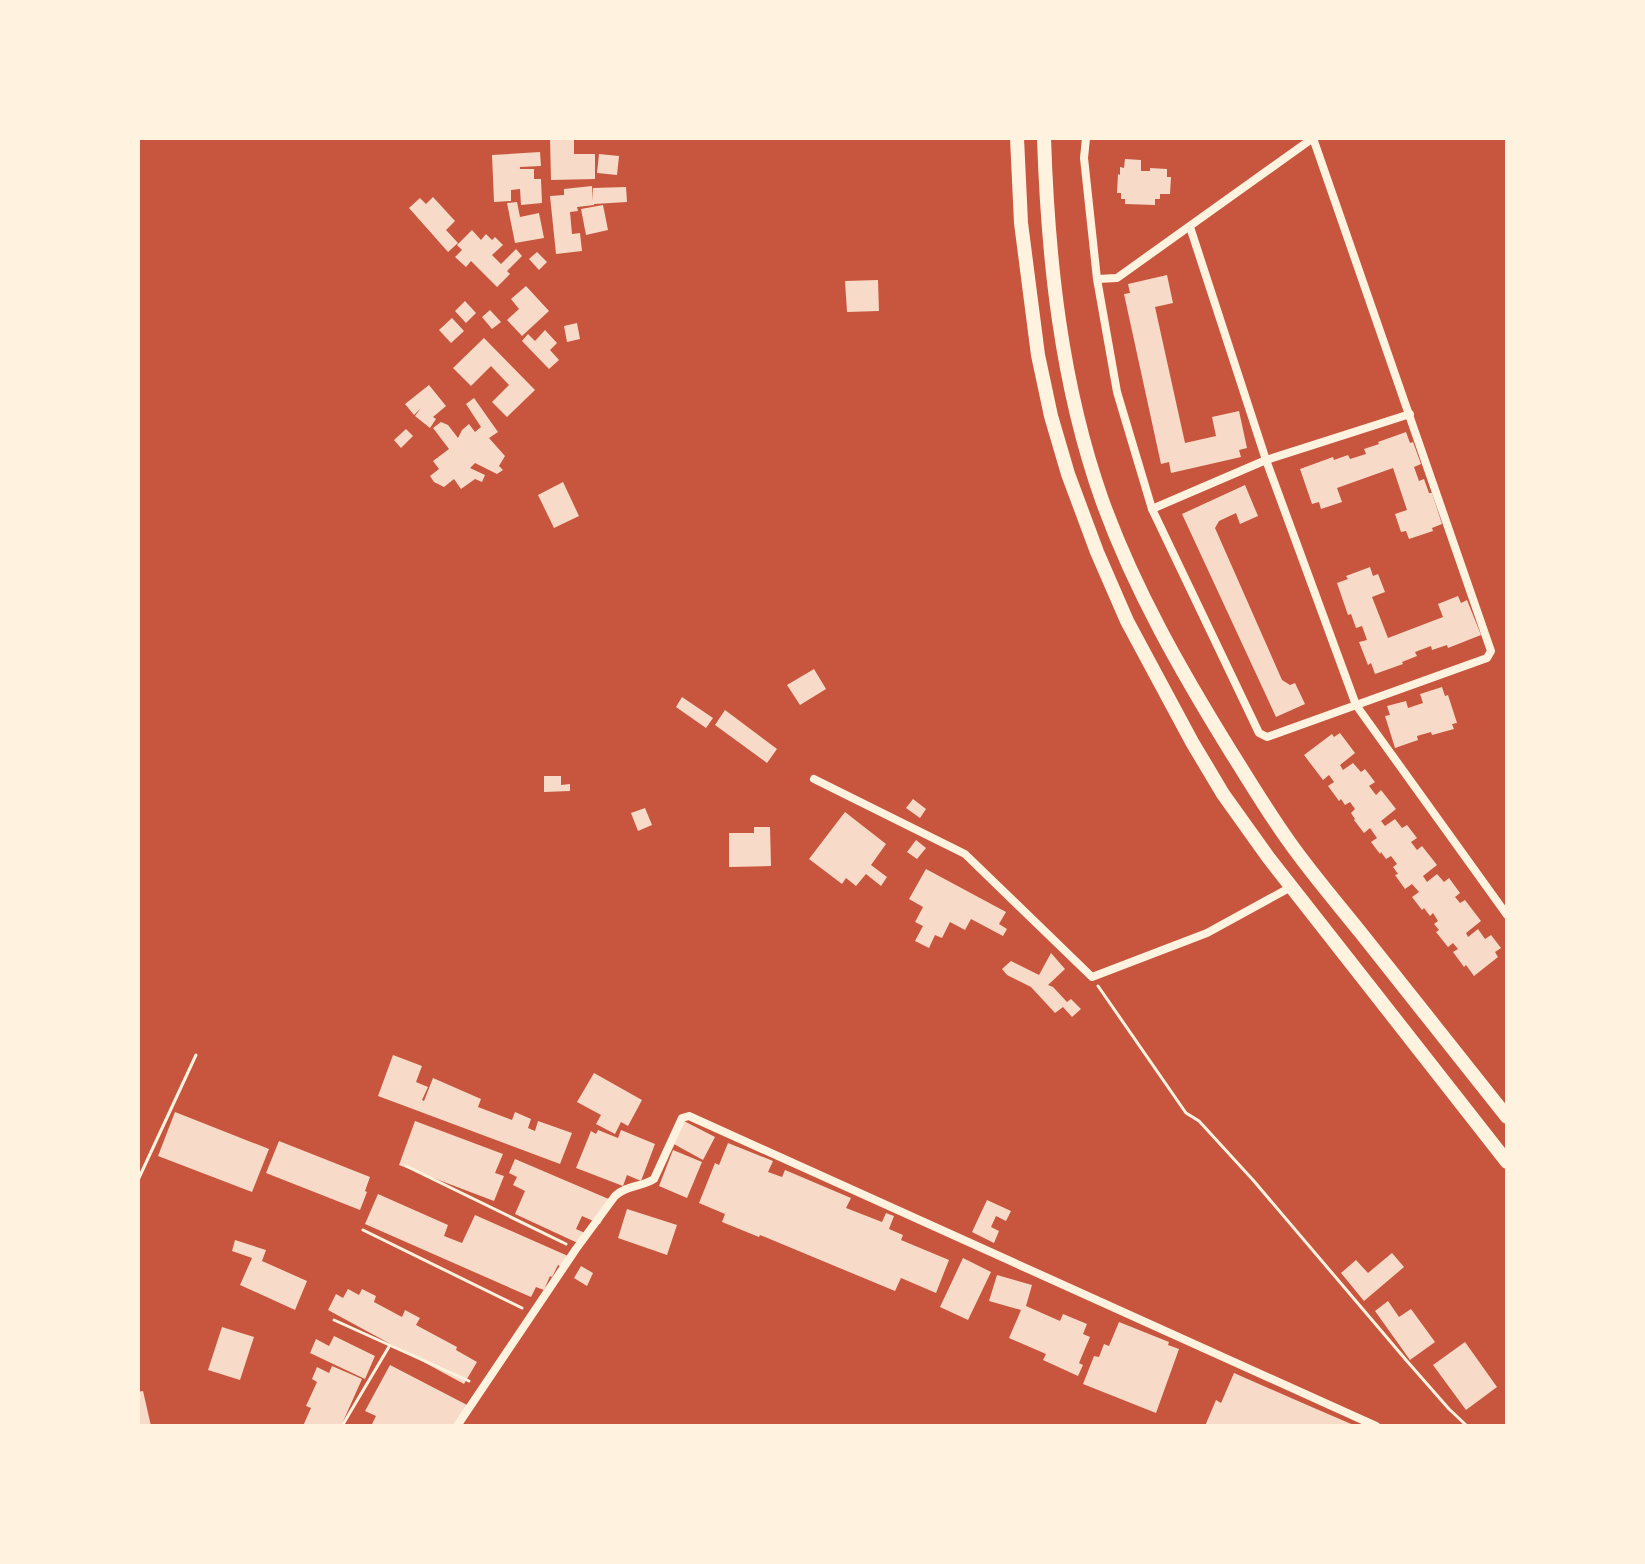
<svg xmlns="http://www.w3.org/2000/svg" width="1645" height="1564" font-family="'Exo 2',sans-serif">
	<rect width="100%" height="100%" fill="#c8553d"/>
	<g fill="#f7dbc8">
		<path d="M550,138h24v16h21v25l-44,1z"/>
		<path d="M540,152l1,14 -21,1v2h14v10h7l1,24 -21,2 -1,-16 -9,1v11l-17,1 -2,-47z"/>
		<path d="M599,154l20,2 -2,19 -20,-2z"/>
		<path d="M1125,159l16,1v11h9v-3l17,1v8h4l-1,17h-10v5h-5v6l-30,-1v-5h-4v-6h-4l1,-19 2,1v-8l4,1z"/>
		<path d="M592,186l1,15v-13l33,-1 1,15 -33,2v1l-17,2 1,4 -8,1 2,22 8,-1 2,18 -26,3 -6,-58 14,-1v-6z"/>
		<path d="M433,197l22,24 -9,9 12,13 -10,9 -39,-44 11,-10 6,6z"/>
		<path d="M517,202l3,15 19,-4 5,25 -29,5 -8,-40z"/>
		<path d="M603,205l5,25 -22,5 -5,-26z"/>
		<path d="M472,230l9,10 5,-6 6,6 3,-3 8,8 -11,10 9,9 15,-15 6,7 -15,15 3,3 -13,13 -26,-26 -5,6 -11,-10 7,-7 -5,-5z"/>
		<path d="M537,252l10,10 -8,8 -10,-11z"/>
		<path d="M1167,275l6,28 -18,4 30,136 31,-7 -4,-19 27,-6 8,37 -8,2 2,7 -70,16 -2,-11 -8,2 -37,-170 6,-1 -2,-9z"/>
		<path d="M878,280l1,31 -32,1 -2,-31z"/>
		<path d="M526,286l23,25 -27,25 -15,-16 12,-11 -8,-10z"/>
		<path d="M465,301l11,12 -10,10 -11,-12z"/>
		<path d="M490,310l11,12 -9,7 -10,-12z"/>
		<path d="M452,318l12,13 -13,12 -12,-13z"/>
		<path d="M577,323l3,16 -13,3 -3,-16z"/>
		<path d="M545,330l12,13 -7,7 9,10 -10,9 -27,-28 6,-7 7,7z"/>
		<path d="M484,338l51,52 -28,27 -15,-15 17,-17 -18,-19 -20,20 -18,-18z"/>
		<path d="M429,385l17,21 -13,11 3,2 -6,9 -15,-12 6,-8 -7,7 -9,-11z"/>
		<path d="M474,398l24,34 -9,6 16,18 -6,10 4,4 -6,4 -22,-11 -5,5 15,7 -3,7 -7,-3 -14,10 -7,-10 -10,8 -10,-5 -4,-6 9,-7 -6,-8 16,-12 -16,-21 8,-6 7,3 10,13 4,-8 7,-6 6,8 6,-5 -15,-23z"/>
		<path d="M406,429l7,7 -12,12 -7,-8z"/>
		<path d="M1406,432l4,11 3,-1 8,22 -7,3 5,14 5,-2 5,14h3l10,31 -10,4 1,3 -24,8 -3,-8 -5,1 -6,-18 12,-4 -14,-42 -56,20 5,14 -21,7 -2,-7 -7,2 -12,-35 33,-12 1,3 14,-5 2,4 16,-5 -2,-5 15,-5 -1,-2z"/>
		<path d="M563,482l16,34 -25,12 -16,-33z"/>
		<path d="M1245,485l13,31 -18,8 -4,-11 -17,8 -4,7 67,152 8,5 5,-2 10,21 -29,13 -94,-203z"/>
		<path d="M1370,567l3,9 5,-2 7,18 -13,5 16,41 55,-21 -5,-13 20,-8 3,7 6,-3 14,35 -33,13 -1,-3 -15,5 -1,-4 -16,6 2,4 -15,6 1,2 -28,10 -4,-11 -3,2 -9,-23 8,-2 -5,-14 -6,2 -5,-14 -3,1 -11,-32 11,-4 -2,-3z"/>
		<path d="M814,669l12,20 -26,16 -13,-20z"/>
		<path d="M1442,687l3,9 3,-1 9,28 -5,1 2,5 -22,6 -1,-3 -14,4 1,4 -23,8 -10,-32 5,-1 -3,-9 19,-5 2,7 15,-5 -3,-9z"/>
		<path d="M682,697l31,21 -7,10 -30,-21z"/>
		<path d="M725,710l52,39 -10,14 -52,-38z"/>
		<path d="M1340,733l15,20 -15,12 3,5 10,-7 8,9 4,-3 10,13 -6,4 7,9 5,-5 15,19 -15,12 4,5 10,-7 7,9 5,-3 10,13 -6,4 6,8 5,-4 15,19 -14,11 4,6 10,-8 7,8 5,-4 11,15 -5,4 5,6 5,-3 16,21 -15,12 2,4 10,-8 7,10 6,-4 10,13 -6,4 3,5 -24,19 -8,-11 -2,2 -11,-15 5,-3 -5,-6 -5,4 -12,-15 3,-2 -5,-6 4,-3 -5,-8 -3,3 -6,-8 -2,2 -10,-13 7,-5 -7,-8 -7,5 -10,-14 3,-1 -5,-7 4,-3 -6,-8 -5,3 -5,-7 -1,2 -9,-12 6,-4 -7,-10 -6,5 -10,-13 1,-1 -4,-6 4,-4 -5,-7 -5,3 -4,-6 -2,2 -11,-15 6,-4 -5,-7 -6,5 -19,-25 28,-21 2,3z"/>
		<path d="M544,776h17v9l9,-1v7l-26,1z"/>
		<path d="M913,799l13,10 -6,9 -14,-10z"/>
		<path d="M645,808l7,17 -14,6 -7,-18z"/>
		<path d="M845,812l41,32 -15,21 16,12 -6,9 -15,-12 -10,12 -10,-8 -4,6 -33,-25z"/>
		<path d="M754,827h16l1,39 -42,1v-34h25z"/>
		<path d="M916,840l10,8 -9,11 -10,-7z"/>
		<path d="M926,869l80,43 -7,12 8,5 -4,7 -32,-17 -6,11 -15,-8 -8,16 -7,-3 -6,13 -14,-7 8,-15 -8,-4 8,-15 -14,-8z"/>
		<path d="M1051,953l14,16 -17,16 5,2 14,15 4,-3 10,10 -9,8 -9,-10 -8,6 -24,-26 -24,-12 -5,-6 9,-8 28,14z"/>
		<path d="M393,1055l29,11 -6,16 12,5 -6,13 2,1 9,-23 48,21 -3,8 34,13 3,-8 16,7 -3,9 7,3 3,-10 34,12 -12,31 -182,-68z"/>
		<path d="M594,1073l48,27 -14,26 -7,-4 -6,12 -19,-10 5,-9 -24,-13z"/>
		<path d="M175,1112l94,37 -17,43 -94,-36z"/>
		<path d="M415,1121l88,33 -8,19 9,3 -10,25 -95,-36z"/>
		<path d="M684,1121l31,16 -12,23 -31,-17z"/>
		<path d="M598,1130l20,8 3,-8 34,14 -14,37 -14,-6 -4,11 -47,-18 15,-37 5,3z"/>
		<path d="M279,1141l91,36 -5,14 2,1 -7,18 -94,-37z"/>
		<path d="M728,1143l45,18 -5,11 14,5 3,-7 66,28 -5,10 36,14 4,-9 8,3 -5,13 14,6 -2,5 48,20 -13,33 -35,-15 -6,13 -135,-56 -1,2 -37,-15 3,-8 -26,-11 16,-40 4,2z"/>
		<path d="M673,1150l29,12 -15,36 -28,-12z"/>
		<path d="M515,1159l96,41 -11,24 -18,-8 -6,13 11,5 -5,11 -67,-31 10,-23 -12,-6 4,-8 -8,-4z"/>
		<path d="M378,1194l70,31 -4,11 18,7 13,-28 93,41 -5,12 -5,-3 -6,12 -2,-1 -6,14 -8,-3 -5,10 -166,-73z"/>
		<path d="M987,1200l24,11 -5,10 -10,-5 -5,11 8,4 -5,12 -22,-11z"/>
		<path d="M627,1209l50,16 -10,30 -49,-17z"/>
		<path d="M235,1240l31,10 -4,11 45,20 -12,29 -55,-25 12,-27 -20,-7z"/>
		<path d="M1392,1253l12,14 -40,34 -23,-28 15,-13 12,13z"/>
		<path d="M963,1258l28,14 -23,48 -28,-13z"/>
		<path d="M581,1266l12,7 -6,13 -13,-8z"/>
		<path d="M997,1275l35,10 -6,21 34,15 3,-7 24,10 -4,10 7,3 -11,26 4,2 -5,11 -35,-16 3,-6 -37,-16 12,-28 -32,-9z"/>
		<path d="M348,1289l11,6 3,-6 14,7 -2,6 28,15 3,-7 15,8 -4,7 41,22 -1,3 21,12 -13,22 -136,-74 8,-16 7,4z"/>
		<path d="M1388,1301l11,16 12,-8 24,33 -25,18 -35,-49z"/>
		<path d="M1119,1322l50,20 -1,3 11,4 -23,64 -73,-29 11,-28 5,1 5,-13 5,2z"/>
		<path d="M222,1327l32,10 -14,43 -32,-10z"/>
		<path d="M334,1336l41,20 -10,23 -55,-26 6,-14 13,7z"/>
		<path d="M1465,1342l32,45 -31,23 -33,-45z"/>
		<path d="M390,1365l81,42 -9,19h-91l5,-10 -11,-5z"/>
		<path d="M332,1366l30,13 -21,47h-38l8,-18 -5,-2 11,-24 -5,-3 5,-12 12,6z"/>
		<path d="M1234,1373l80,35 42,18h-151l11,-26 5,3z"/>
		<path d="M143,1391l8,35h-13v-34z"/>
	</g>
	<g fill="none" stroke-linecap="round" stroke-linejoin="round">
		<g stroke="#fff3e0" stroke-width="3">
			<path d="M1098,986l88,127 13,8 54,59 153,180 43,49 18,17"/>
			<path d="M406,1166l160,78"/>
			<path d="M138,1180l58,-125"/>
			<path d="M363,1230l159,78"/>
			<path d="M334,1320l135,61"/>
			<path d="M342,1426l48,-81"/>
		</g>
		<g stroke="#fff3e0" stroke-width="8">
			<path d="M1086,138l-2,20 13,121 20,113 35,117 107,224 8,4 220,-79 4,-7 -178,-513"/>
			<path d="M1190,227l76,233 90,245 151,210"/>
			<path d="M1097,279l20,-1 196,-140"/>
			<path d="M1152,509l114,-49 144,-46"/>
			<path d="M814,779l151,75 127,123 115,-44 84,-46"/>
			<path d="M457,1426l119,-177 39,-53c12,-11 27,-9 39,-17l28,-61 7,-2 687,310"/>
		</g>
		<g stroke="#fff3e0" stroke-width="14">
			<path d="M1017,138l4,85 17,132 13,61 17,58 29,78 30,69 65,121 31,52 45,63 239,305"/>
			<path d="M1044,138c4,122 17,246 58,362 32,89 79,171 129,252 19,30 38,62 59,91 22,31 47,60 71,90 49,61 97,123 146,184"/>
		</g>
	</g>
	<rect width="1645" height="1564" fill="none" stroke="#fff3e0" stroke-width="280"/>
</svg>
